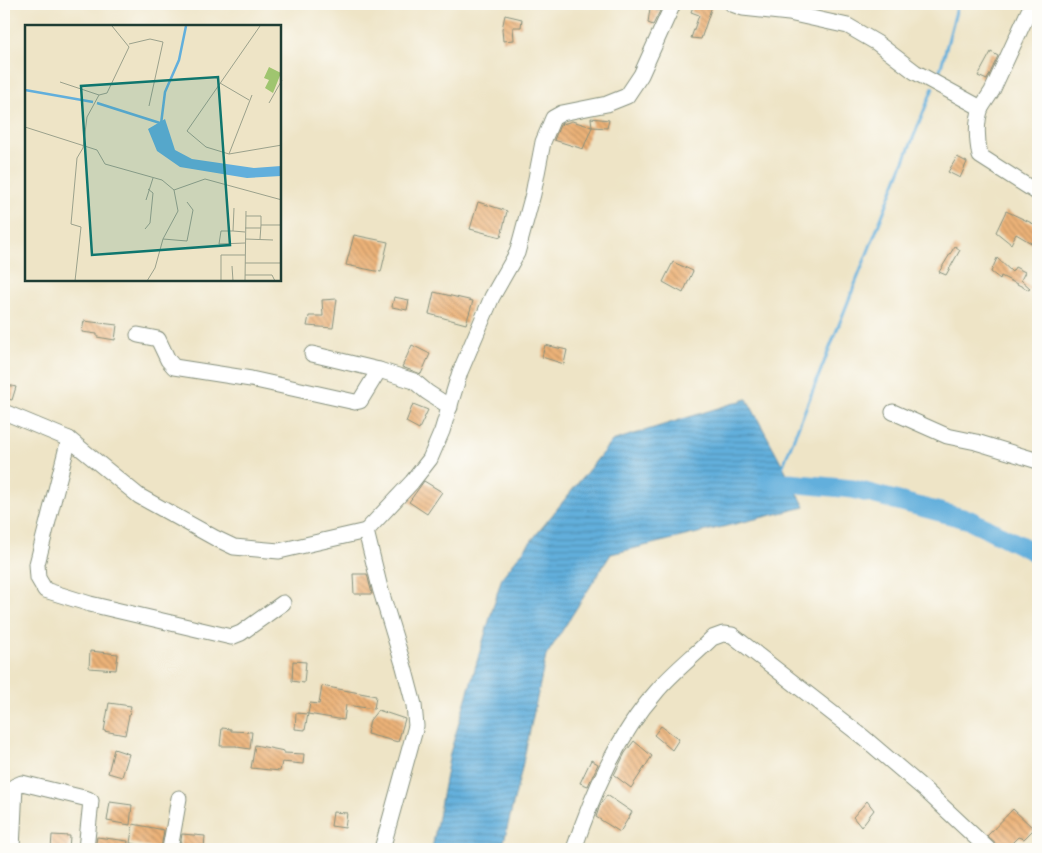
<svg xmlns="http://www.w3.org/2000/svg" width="1042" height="853" font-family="'Indie Flower',sans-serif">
	<defs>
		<pattern id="water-rules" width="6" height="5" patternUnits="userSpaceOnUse" patternTransform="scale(1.25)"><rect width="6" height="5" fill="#62afdc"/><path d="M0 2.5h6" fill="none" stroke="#5090b3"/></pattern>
		<pattern id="building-back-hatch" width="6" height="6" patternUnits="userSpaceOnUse" patternTransform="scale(1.25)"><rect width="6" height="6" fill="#ecb278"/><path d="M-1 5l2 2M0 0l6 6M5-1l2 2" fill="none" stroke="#bf9263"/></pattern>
	</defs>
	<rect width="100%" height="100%" fill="#fdfcf7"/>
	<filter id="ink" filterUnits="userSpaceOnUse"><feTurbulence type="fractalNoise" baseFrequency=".02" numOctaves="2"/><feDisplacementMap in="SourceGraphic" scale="10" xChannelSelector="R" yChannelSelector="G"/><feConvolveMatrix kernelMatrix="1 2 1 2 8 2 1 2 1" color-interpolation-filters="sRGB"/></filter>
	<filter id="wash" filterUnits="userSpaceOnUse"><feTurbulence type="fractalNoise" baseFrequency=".0096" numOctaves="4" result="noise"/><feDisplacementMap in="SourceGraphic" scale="20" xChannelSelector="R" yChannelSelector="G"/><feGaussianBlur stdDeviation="1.12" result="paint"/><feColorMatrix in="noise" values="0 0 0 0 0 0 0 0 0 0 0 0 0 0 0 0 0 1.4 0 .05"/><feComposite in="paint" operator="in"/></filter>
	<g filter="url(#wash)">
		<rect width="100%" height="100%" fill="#eee4c6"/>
		<path fill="url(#water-rules)" stroke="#407688" d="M747,399l58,108 -194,47 -65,102 -25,116 -19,77h-70l18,-96 52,-176 110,-136z"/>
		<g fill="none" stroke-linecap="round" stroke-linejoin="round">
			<g stroke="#62afdc" stroke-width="3">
				<path d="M936,80l5,-13 17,-63"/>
				<path d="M782,468l151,-380"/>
			</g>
			<path stroke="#62afdc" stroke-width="19" d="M767,481l86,8 117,31 68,34"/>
		</g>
		<g id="blocks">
			<g fill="url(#building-back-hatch)">
				<path d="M694,4h12l6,2 -11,33 -10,-1 8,-23 -8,-3z"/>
				<path d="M650,8l10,3 -7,14 -5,-2z"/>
				<path d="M505,15l17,4 -1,8h-8l1,13 -11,1 -1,-12z"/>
				<path d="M991,52l7,4 -11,24 -9,-4z"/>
				<path d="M591,118l18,2 -2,8 -15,-1z"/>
				<path d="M572,121l20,6 -9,22 -29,-9 6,-15z"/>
				<path d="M957,157l10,5 -7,16 -12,-6z"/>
				<path d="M478,202l29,9 -6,26 -31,-8z"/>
				<path d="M1006,211l32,15v21l-22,-13 -5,10 -15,-12z"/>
				<path d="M354,235l34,7 -7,30 -35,-7z"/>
				<path d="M955,246l5,4 -14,25 -7,-3z"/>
				<path d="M997,258l15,14 3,-5 10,5 -4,8 9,8 -1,2 -28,-14 -1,3 -9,-7z"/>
				<path d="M673,262l20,9 -10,22 -20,-11z"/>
				<path d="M434,292l39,9 -7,23 -37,-10z"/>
				<path d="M394,297l15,3 -2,10 -15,-3z"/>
				<path d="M337,299l-4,29 -26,-2 2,-10h14l-1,-16z"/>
				<path d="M84,321l33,4 -2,15 -18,-3v-3l-15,-2z"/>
				<path d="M412,345l18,9 -9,20 -19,-7z"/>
				<path d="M545,345l22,5 -3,14 -22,-7z"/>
				<path d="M4,384l12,3 -4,13 -8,-2z"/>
				<path d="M413,404l15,6 -9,19 -13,-7z"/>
				<path d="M424,481l18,11 -15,22 -18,-12z"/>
				<path d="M353,574h14l5,20h-18z"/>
				<path d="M90,651l28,3 -2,16 -27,-2z"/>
				<path d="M293,661l13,1 -2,21 -12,-2z"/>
				<path d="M322,686l54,10 -2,13 -28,-4 -2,15 -36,-6 2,-11 9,1z"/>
				<path d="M109,703l22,3 -6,29 -21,-4z"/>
				<path d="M378,710l27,9 -7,23 -31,-8 3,-14z"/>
				<path d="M296,713l12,1 -3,16 -10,-1z"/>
				<path d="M661,726l18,13 -7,11 -18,-15z"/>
				<path d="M222,728l9,1v2l21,1 -2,17 -13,-2v-1h-17z"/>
				<path d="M634,741l18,15 -21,32 -17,-13 11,-22z"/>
				<path d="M255,745l29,6v2l20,1 -1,10 -21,-2 -2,9 -29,-3z"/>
				<path d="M114,749l15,5 -7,23 -14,-4z"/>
				<path d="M591,760l7,4 -10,22 -8,-3z"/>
				<path d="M607,795l25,17 -12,20 -24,-15 4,-12z"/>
				<path d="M867,801l7,9 -13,17 -8,-10z"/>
				<path d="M110,802l22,3 -2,20 -23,-4z"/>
				<path d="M1013,809l21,20 -10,10 -6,-2 -12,12h-5l-14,-13z"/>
				<path d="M333,812l14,1 -2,15 -14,-2z"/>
				<path d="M133,824l31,6 -3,19 -31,-6z"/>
				<path d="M182,834l23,2 -1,12 -24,-2z"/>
				<path d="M52,835l18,1 -1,13h-18z"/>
				<path d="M97,837l31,4 -1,8h-32z"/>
			</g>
		</g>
	</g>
	<g filter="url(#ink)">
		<use href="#blocks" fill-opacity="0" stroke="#86907d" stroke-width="1"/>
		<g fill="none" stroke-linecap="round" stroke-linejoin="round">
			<g stroke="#86907d" stroke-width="17">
				<g id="minor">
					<path d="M732,4l11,4 46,5 59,13 29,17 38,29 66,36c-5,14 -4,33 -1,48l58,37"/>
					<path d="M981,108l11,-17 40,-87"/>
					<path d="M138,335l20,4 10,21 6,7 77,12 104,23 5,-1 19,-31"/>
					<path d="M312,354l67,16 35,11 13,11 23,15"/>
					<path d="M4,412l65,27 70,57 76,42 19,9 45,4 87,-20"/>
					<path d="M893,412l54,24 29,6 62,19"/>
					<path d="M69,439l-32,125 1,14 7,12 45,14 141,33 10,-4 42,-30"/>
					<path d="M12,849l3,-63 7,-3 66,16 3,2 -5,48"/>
					<path d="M170,849l9,-51"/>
					<path d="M382,849l34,-123 -2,-21 -10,-38 -24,-79 -14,-57 46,-49 18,-23 12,-28 18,-59 32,-75 25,-44 16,-59 10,-52 10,-24 9,-5 45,-9 20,-8 14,-21 32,-71"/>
					<path d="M574,849c19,-56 43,-113 83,-158 16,-19 37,-35 55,-53l11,-4 9,1 131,102 61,52 64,60"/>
				</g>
			</g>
			<use href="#minor" stroke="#fff" stroke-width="15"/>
		</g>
	</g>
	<g transform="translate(25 25)">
		<rect width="256" height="256" fill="#eee4c6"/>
		<path d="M244,42l12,6 -8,20 -8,-5 4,-8 -5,-2z" fill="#9fc56f"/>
		<path d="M140,94l10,31 17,9 62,9 27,-2v10l-34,2 -67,-11 -23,-16 -9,-22z" fill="#62afdc"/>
		<path fill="none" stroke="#62afdc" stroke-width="2.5" d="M0,65l68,12M72,78l63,20M136,99l4,-32 14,-32 7,-34"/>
		<path fill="none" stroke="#9ba18c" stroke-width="1" d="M235,1l-73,105 19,16 23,7 53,-9M104,19l21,-5 13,3 -14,64M35,57l39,13M195,58l29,17M244,78l13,-23M0,102l72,23 8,14 57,16 12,10 31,-11 77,21M204,129l23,-59M121,175l7,-22M209,183l-1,23 12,1M221,191h15v9M220,203h16M120,204l5,-6 3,-30 -5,-4M208,206h-12l-2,13 26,-1M138,214l24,2 6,-31 -6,-8M220,214l28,1M235,214l1,-14h21M220,238h37M207,241l1,15M220,250h27l3,6M50,256l6,-54 -10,-3 6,-66 6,-10 4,-31 12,-22 8,-2 22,-46 -17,-21M122,256l8,-13 8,-29 15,-28 -4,-21M196,256v-26h24M220,256l1,-70"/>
		<path fill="#0f766e" fill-opacity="0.15" stroke="#0f766e" stroke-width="2.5" d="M193,52l12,168 -138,10 -11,-169z"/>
		<rect width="256" height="256" fill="none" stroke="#1f3d34" stroke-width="2.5"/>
	</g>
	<rect width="1042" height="853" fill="none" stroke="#fdfcf7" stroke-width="20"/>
</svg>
